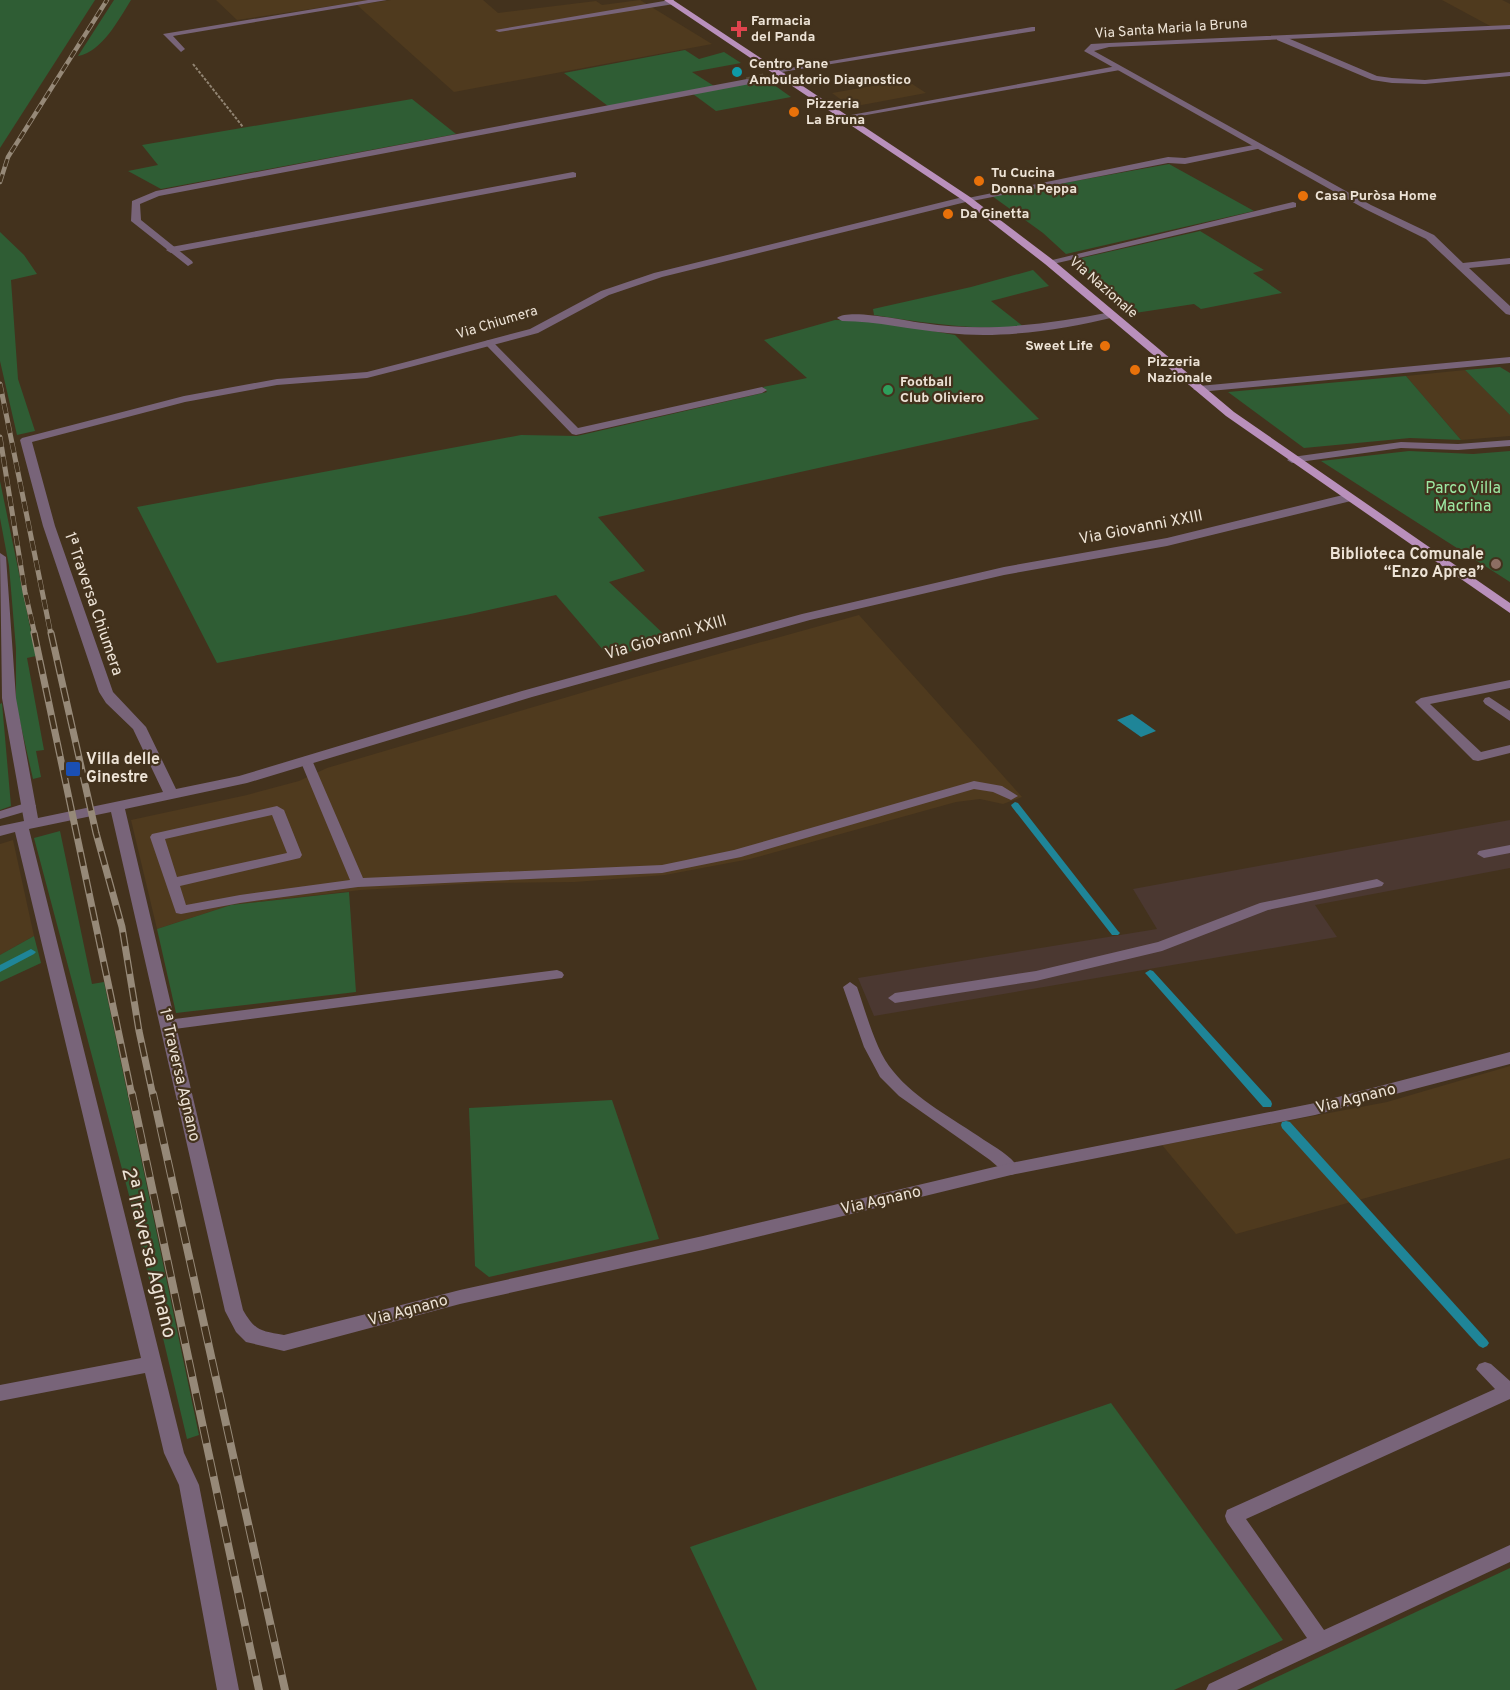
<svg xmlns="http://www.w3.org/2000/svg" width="1510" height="1690" font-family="Overpass,sans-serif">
	<rect width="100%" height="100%" fill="#43321d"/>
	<g fill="#4f3a1e">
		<path d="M216,0h155l-134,20z"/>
		<path d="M391,0h92l15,13 98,-12 6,4 38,-5 72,44 -258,48 -97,-87z"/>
		<path d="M1442,0h60l8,4v22l-18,1z"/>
		<path d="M906,80l20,13 -75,14 -19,-14z"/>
		<path d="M1465,370l45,45v21l-49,4 -55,-64z"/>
		<path d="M859,615l163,182 -19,7 -23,-5 -24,3 -206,57 -85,16 -90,7 -96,1 -118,7 -130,15 -74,24 -26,-109 116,-25 52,-14 28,-13 305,-90z"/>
		<path d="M13,840l21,96 -34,19v-111z"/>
		<path d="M1510,1066v92l-274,76 -74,-89 225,-43z"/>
	</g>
	<path fill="#4b3831" d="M1510,820v48l-195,37 22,32 -463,79 -16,-38 299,-49 -24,-40z"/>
	<g fill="#2f5d34">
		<path d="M0,0h95l-95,148z"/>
		<path d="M114,0h17c-12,19 -29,52 -53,56z"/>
		<path d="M685,50l14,9 25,-7 17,11 -49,9 22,14 -106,20 -44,-33z"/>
		<path d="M767,80l24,17 -75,14 -23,-17z"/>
		<path d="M412,99l44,35 -295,55 -33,-18 30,-6 -16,-20z"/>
		<path d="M1169,164l85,47 -188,43 -23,-21 -51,-37z"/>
		<path d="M1200,231l64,39 -11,3 29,20 -81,16 -7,-5 -59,9 -62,-53z"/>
		<path d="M0,232l24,23 13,19 -26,6 7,99 17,52 -18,4 -17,-74z"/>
		<path d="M1033,270l16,16 -58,15 33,26c-51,3 -100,-4 -150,-12l-1,-6 98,-22z"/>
		<path d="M835,320l41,1 79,14 84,84 -441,98 47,54 -36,11 62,59 -62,16 -53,-62 -90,20 -249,48 -80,-156 384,-72 56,1 190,-44 -4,-5 44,-9 -43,-38z"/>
		<path d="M1500,367l10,6v42l-45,-45z"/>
		<path d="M1406,376l55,64 -51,-2 -106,10 -76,-56z"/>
		<path d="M1409,451l64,3 37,-3v131l-189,-121z"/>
		<path d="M0,481l36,175 -9,2 17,92 -8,1 5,26 -8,2 -17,-75v-55l-7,-83 -9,-48z"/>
		<path d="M2,703l9,103 -11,4v-106z"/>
		<path d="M60,831l32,153 12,-2 95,453 -12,4 -57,-240 -96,-361z"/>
		<path d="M349,892l7,100 -180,21 -19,-84 74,-24z"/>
		<path d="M34,936l7,27 -41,19v-27z"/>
		<path d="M612,1100l47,139 -170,38 -14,-11 -6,-158z"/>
		<path d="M1111,1403l172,237 -109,50h-417l-67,-143z"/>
		<path d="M1510,1568v122h-261z"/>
	</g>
	<path fill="#1f8598" d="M1132,714l24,17 -15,6 -24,-17z"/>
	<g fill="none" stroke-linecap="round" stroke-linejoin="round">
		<g fill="#1f8598" fill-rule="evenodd">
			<path d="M1015,802l3,1 100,128 2,2 -2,2h-6l-100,-128 -1,-2z"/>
			<path d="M31,949l5,3 -2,2 -34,18v-7z"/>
			<path d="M1150,970l3,1 118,130 1,3 -1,3h-8l-116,-132 -2,-2z"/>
			<path d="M1286,1121l4,1 197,218 2,3 -2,3 -4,2 -4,-2 -197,-218 -1,-3 1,-3z"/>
		</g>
		<path stroke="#5c4d39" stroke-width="9" stroke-dasharray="9 4.5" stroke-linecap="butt" d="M747,82l17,-4"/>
		<path stroke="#918472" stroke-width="2" stroke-dasharray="3 1.5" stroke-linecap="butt" d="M193,64l50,63"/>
		<g fill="#786479" fill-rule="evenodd">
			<path d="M670,0h4v4l-175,28 -4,-2z"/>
			<path d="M1032,27h3v4l-259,42 -4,-2z"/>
			<path d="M1277,36h6l94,40 15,2 33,2 85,-8v4l-85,8 -33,-1 -20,-3 -95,-40z"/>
			<path d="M1117,66l4,2 -1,2 -276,49 -4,-2z"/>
			<path d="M1259,144l4,2 -1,2 -77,16 -17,-1 -201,39 -4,-3 205,-42 17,1z"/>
			<path d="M573,172l3,1v4l-405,76 -5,-3 5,-3z"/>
			<path d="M1293,202l3,1v4l-247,58 -5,-3z"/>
			<path d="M489,340l3,1 86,87 184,-41 5,3 -5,3 -186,42 -4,-1 -86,-89v-4z"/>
			<path d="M1510,440v6l-52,4 -57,-2 -109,15 -5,-3 5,-3 109,-15 57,2z"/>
			<path d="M1510,680v8l-80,16 51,48 29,-7v8l-32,8 -5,-1 -58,-58 6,-4z"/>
			<path d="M1489,697l21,14v10l-25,-17 -2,-3 2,-3z"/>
			<path d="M306,756l6,4 51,118 299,-13 72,-15 240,-69 28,5 16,10 -7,4 -18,-8 -19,-3 -233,68 -79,16 -304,14 -118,16 -59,11 -5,-1 -26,-76 2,-3 125,-28 7,4 18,45 -2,3 -120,28 6,19 54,-10 110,-15 -50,-120zM272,815l15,38 -110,24 -12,-38z"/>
			<path d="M29,802l5,1 2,3 -2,3 -34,10v-8z"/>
			<path d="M1510,845v8l-26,5 -7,-4 2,-3z"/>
			<path d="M1377,879l7,4 -2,3 -114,24 -106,41 -126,30 -141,22 -7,-5 7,-5 141,-22 122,-29 102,-39z"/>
			<path d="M557,970l5,2 2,3 -2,3 -395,52 -5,-1 -2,-4 2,-4 5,-1z"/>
			<path d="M850,982l7,5c9,25 19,65 36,84 23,29 61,48 91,69 12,8 28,16 35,29l-2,4 -6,2 -6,-2 -15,-13 -91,-64 -19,-19 -16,-30 -21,-60z"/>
			<path d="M1485,1362l6,2 19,17v18l-264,120 78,111 186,-85v17l-273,128h-31l3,-6 98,-46 -80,-116 -2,-6 2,-6 268,-121 -19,-20 3,-5z"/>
		</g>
		<g fill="#786479" fill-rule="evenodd">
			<path d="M368,0h19l-214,36 12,13 -4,3 -18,-18z"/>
			<path d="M1510,25v4l-401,18 -15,4 277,154 63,30 29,28 47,-5v6l-41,4 41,38v9l-4,-1 -80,-75 -61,-30 -281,-158 7,-7 18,-1z"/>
			<path d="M782,72l3,1v4l-21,4 -4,-3z"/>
			<path d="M747,79l3,1v4l-591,112 -19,8 1,16 51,41 1,2 -5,3 -57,-45 1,-20 24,-10z"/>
			<path d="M967,196l5,3 -2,2 -308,76 -53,18 -71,38 -124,33 -47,12 -90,7 -92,17 -153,40 23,84 58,166 33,35 30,62 63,-13 283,-85 280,-77 202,-47 163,-29 180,-44 6,4 -2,3 -184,45 -163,29 -194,45 -278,77 -285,86 -122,26 118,501c12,21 18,21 41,25l176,-45 243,-54 308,-73 304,-60 195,-51v12l-195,51 -304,60 -308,75 -243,54 -176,47 -38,-9 -10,-10 -11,-21 -114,-499 -82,17 155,624 15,32 40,205h-22l-38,-205 -15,-32 -19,-80 -145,28v-16l141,-27 -126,-526 -15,4v-10l24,-5 -22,-123 -2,-145 6,4 10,141 22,120 125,-26 -30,-63 -27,-26 -7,-11 -56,-166 -23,-86 2,-2 162,-42 93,-17 90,-7 39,-10 124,-33 71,-38 53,-18z"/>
			<path d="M1111,312l4,1v4c-54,13 -113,22 -168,16 -36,-3 -69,-12 -105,-12l-5,-3c12,-10 68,3 86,5 63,10 126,1 188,-11z"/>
			<path d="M1510,357v6l-311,29 -6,-3 6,-3z"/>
		</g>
		<path fill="#b990bc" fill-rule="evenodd" d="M664,0h9l297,197 83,63 181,152 276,191v10l-284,-197 -181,-152 -81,-63z"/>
		<g stroke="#968978" stroke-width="4.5">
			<path id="rail-far3" d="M0,182l8,-25 99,-157"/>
		</g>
		<g stroke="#968978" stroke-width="5">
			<g id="rail-far2">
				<path d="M0,384l51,251"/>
				<path d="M0,437l25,155 10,43"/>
			</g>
		</g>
		<g stroke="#968978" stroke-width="7">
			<g id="rail-far1">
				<path d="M34,633l98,463"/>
				<path d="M51,633l45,200 26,94 17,104 14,65"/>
			</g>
		</g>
		<g stroke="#968978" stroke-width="8">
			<g id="rail">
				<path d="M132,1094l127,596"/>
				<path d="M153,1094l132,596"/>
			</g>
		</g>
		<use href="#rail-far3" stroke="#43321d" stroke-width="3" stroke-dasharray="8" stroke-linecap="butt"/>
		<use href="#rail-far2" stroke="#43321d" stroke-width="4" stroke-dasharray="10" stroke-linecap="butt"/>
		<use href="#rail-far1" stroke="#43321d" stroke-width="4.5" stroke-dasharray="14" stroke-linecap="butt"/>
		<use href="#rail" stroke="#43321d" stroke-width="6" stroke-dasharray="17" stroke-linecap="butt"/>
	</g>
	<path fill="#e0444e" stroke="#43321d" stroke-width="2" d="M736 20h6v6h6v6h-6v6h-6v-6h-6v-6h6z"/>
	<circle fill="#0f9aa8" stroke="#43321d" stroke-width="2" cx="737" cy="72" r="6"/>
	<g fill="#e8710a" stroke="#43321d" stroke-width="2">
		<circle cx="794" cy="112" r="6"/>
		<circle cx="979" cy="181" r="6"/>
		<circle cx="1303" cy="196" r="6"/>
		<circle cx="948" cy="214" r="6"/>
		<circle cx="1105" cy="346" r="6"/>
		<circle cx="1135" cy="370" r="6"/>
	</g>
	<circle fill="#2e9e5b" stroke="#43321d" stroke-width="2" cx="888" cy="390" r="6"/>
	<circle fill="#8d6e63" stroke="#43321d" stroke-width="2" cx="1496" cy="564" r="6"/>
	<rect fill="#1a4fb4" stroke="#43321d" stroke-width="2" x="65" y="761" width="16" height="16" rx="3"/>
	<g text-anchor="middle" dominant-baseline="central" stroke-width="4.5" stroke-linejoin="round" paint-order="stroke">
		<g font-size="14" font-weight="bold" fill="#ede3d6" stroke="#43321d" text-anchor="start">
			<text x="751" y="21">Farmacia<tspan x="751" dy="16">del Panda</tspan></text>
			<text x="749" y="64">Centro Pane<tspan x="749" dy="16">Ambulatorio Diagnostico</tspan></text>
			<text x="806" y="104">Pizzeria<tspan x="806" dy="16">La Bruna</tspan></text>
			<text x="991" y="173">Tu Cucina<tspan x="991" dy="16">Donna Peppa</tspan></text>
			<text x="1315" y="196">Casa Puròsa Home</text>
			<text x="960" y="214">Da Ginetta</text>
			<text x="1093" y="346" text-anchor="end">Sweet Life</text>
			<text x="1147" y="362">Pizzeria<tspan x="1147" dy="16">Nazionale</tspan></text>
			<text x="900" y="382">Football<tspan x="900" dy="16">Club Oliviero</tspan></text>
		</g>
		<g font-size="14" fill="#ede3d6" stroke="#43321d">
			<text transform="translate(1171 29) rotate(-4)">Via Santa Maria la Bruna</text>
			<text transform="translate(1103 288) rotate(41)">Via Nazionale</text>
			<text transform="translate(497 323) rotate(-17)">Via Chiumera</text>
		</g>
		<g font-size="16" fill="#9ce8a2" stroke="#43321d">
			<text x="1463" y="489">Parco Villa<tspan x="1463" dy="18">Macrina</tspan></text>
		</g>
		<g font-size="16" fill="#ede3d6" stroke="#43321d">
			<text transform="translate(1141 528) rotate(-11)">Via Giovanni XXIII</text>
			<text transform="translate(93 604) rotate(71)">1ª Traversa Chiumera</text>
			<text transform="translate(666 638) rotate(-16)">Via Giovanni XXIII</text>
			<text transform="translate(179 1075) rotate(77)">1ª Traversa Agnano</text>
			<text transform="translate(1356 1099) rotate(-14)">Via Agnano</text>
			<text transform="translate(881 1201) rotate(-13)">Via Agnano</text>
			<text transform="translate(408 1311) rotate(-15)">Via Agnano</text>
		</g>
		<g font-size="16" font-weight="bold" fill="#ede3d6" stroke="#43321d" text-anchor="end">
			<text x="1484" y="555">Biblioteca Comunale<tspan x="1484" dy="18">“Enzo Aprea”</tspan></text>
			<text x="86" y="760" text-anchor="start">Villa delle<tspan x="86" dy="18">Ginestre</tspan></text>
		</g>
		<g font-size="20" fill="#ede3d6" stroke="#43321d">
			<text transform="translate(148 1253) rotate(76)">2ª Traversa Agnano</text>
		</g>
	</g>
</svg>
